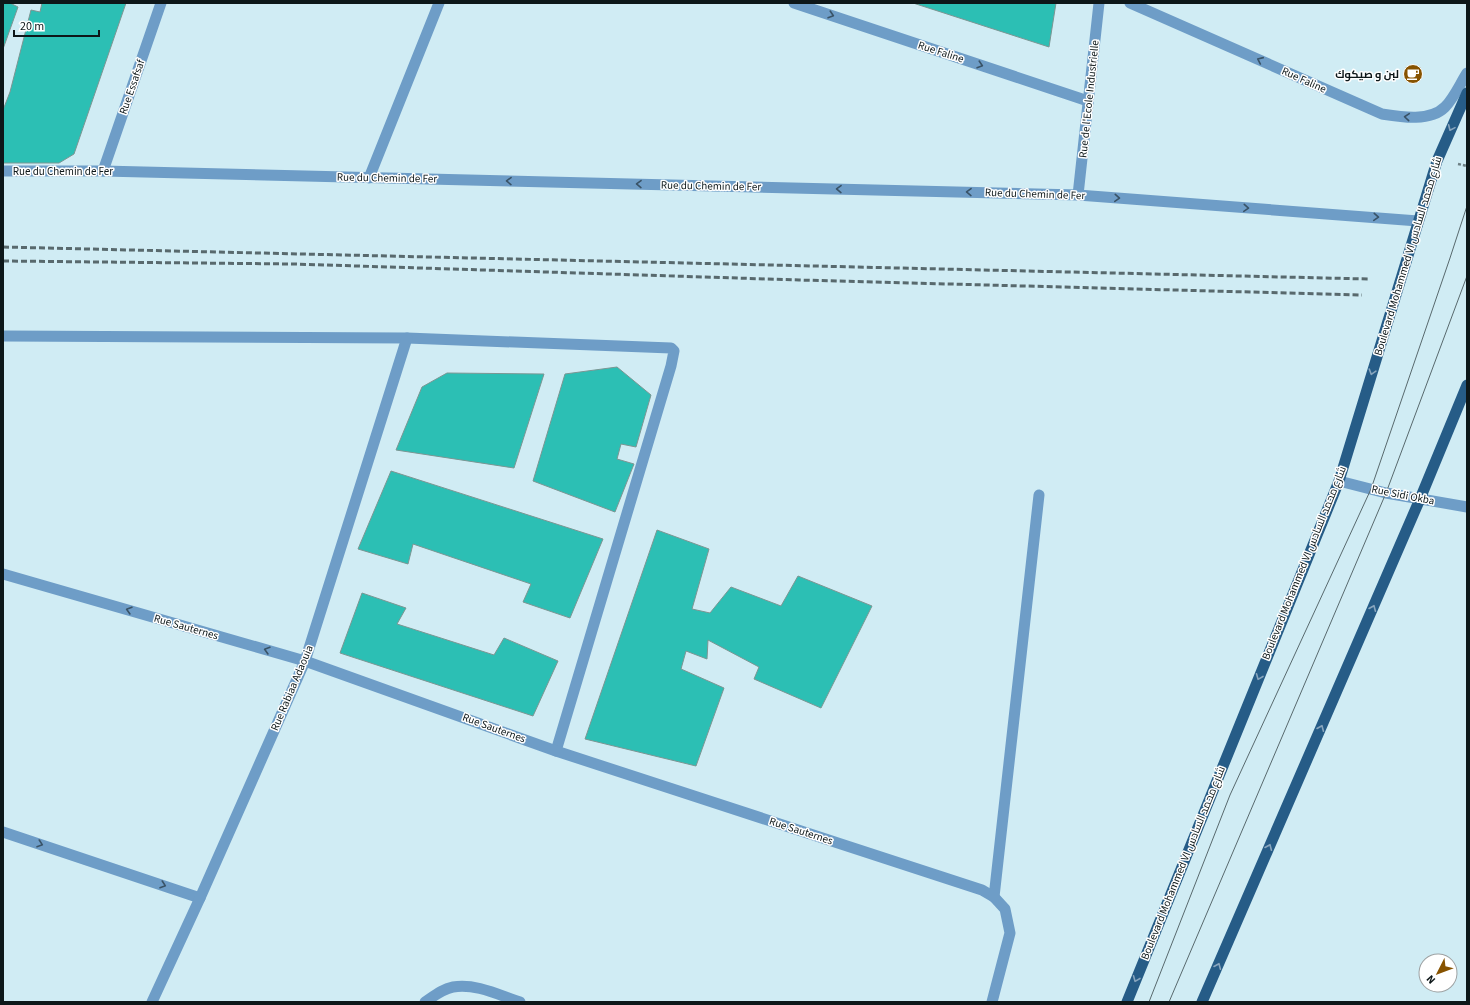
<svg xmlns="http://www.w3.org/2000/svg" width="1470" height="1005" font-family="'Source Sans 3',Cairo,sans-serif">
	<rect width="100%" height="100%" fill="#d0ecf4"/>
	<g fill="#2cbfb4" stroke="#7b9693">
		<path d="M3,3h7l8,4 -15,42z"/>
		<path d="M42,3h84l-52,151 -15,9h-56v-53l7,-18 21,-82 9,2z"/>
		<path d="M913,3h143l-7,44z"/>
		<path d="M617,367l34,28 -15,52 -15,-3 -4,15 17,5 -19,48 -82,-31 32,-107z"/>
		<path d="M447,373l97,1 -30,94 -118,-18 26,-63z"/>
		<path d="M391,471l212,68 -33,79 -47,-16 8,-18 -118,-40 -5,20 -50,-15z"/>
		<path d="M657,530l52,19 -17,60 18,4 21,-26 50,19 17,-30 74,30 -51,102 -67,-29 5,-12 -51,-27 -1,19 -21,-8 -5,18 43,19 -28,78 -111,-27z"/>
		<path d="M362,593l44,15 -9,16 97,31 10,-17 54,23 -25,55 -193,-63z"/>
	</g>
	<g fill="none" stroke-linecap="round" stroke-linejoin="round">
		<path stroke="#6d8085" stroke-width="2.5" stroke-dasharray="3 2" stroke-linecap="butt" d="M1458,164l9,2"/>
		<g stroke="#6e9dc7" stroke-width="11">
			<path d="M794,3l294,98"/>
			<path d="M1130,3l252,111c19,3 48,8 63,-7 9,-9 15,-23 22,-34"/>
			<path d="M3,171h100l975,24 340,26"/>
			<path d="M103,171l58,-168"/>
			<path d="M369,178l70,-175"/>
			<path d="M1078,195l21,-192"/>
			<path d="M3,336l404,2 264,10 3,3 -3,15 -115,385"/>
			<path d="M1339,481l47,12 81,14"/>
			<path d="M3,574l302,87 251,90 426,139 12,7 11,12 5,24 -18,69"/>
			<path d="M3,832l197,66"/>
			<path d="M994,897l45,-402"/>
			<path d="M152,1002l48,-104 105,-237 102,-323"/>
			<path d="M425,1002c9,-6 17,-13 28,-15 22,-4 46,8 67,15"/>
		</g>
		<g stroke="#265c87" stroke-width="11">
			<path d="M1127,1002l212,-521 98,-320 30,-68"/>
			<path d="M1202,1002l218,-503 47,-114"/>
		</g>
		<g stroke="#58696d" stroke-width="1">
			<path d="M1149,1002l81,-207 141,-306 79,-231 17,-52"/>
			<path d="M1169,1002l217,-509 81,-217"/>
		</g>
		<g stroke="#58696d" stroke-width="3" stroke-dasharray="6 3" stroke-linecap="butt">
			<path d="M3,247l1365,32"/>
			<path d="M3,261l291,3 505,16 563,15"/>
		</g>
	</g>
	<defs><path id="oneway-chevron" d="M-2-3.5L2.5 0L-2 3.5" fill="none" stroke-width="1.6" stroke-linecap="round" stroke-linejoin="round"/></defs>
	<g stroke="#395367">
		<use href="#oneway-chevron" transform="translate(831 15) rotate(18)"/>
		<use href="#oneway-chevron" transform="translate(1260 60) rotate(-156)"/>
		<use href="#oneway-chevron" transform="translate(980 65) rotate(18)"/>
		<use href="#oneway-chevron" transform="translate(1407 117) rotate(-175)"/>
		<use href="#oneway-chevron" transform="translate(509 181) rotate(-179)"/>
		<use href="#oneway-chevron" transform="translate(639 184) rotate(-179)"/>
		<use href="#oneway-chevron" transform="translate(839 189) rotate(-179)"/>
		<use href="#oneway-chevron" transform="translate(969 192) rotate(-179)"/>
		<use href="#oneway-chevron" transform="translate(1117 198) rotate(4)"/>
		<use href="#oneway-chevron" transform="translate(1246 208) rotate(4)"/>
		<use href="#oneway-chevron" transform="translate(1376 217) rotate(4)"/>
		<use href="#oneway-chevron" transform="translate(129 610) rotate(-164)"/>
		<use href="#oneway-chevron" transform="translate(267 650) rotate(-164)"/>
		<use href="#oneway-chevron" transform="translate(40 844) rotate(19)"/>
		<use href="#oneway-chevron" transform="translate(163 885) rotate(19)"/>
	</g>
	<g stroke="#88a5bd">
		<use href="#oneway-chevron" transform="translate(1451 128) rotate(114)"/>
		<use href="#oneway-chevron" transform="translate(1372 372) rotate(107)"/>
		<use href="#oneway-chevron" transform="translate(1373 608) rotate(-67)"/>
		<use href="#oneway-chevron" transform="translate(1259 677) rotate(112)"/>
		<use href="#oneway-chevron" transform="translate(1321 728) rotate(-67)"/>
		<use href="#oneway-chevron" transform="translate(1269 847) rotate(-67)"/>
		<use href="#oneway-chevron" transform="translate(1218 966) rotate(-67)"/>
		<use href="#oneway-chevron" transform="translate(1136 979) rotate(112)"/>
	</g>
	<defs>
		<g id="cafe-disc" transform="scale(1)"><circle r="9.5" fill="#875300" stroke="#fff"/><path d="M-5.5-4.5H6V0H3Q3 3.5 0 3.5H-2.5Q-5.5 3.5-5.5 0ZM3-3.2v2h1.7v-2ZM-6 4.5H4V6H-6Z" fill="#fff"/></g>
	</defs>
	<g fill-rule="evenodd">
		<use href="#cafe-disc" x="1413" y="74"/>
	</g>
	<g text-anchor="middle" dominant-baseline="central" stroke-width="3" stroke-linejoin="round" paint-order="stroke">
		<g font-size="11" fill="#0d1719" stroke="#fff">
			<text transform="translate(941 52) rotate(18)">Rue Faline</text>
			<text transform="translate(1304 80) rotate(24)">Rue Faline</text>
			<text transform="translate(132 87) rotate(-71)">Rue Essafsaf</text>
			<text transform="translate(1089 99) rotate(-84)">Rue de l'Ecole Industrielle</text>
			<text x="63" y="171">Rue du Chemin de Fer</text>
			<text transform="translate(387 178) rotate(1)">Rue du Chemin de Fer</text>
			<text transform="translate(711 186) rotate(1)">Rue du Chemin de Fer</text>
			<text transform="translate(1035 194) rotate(2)">Rue du Chemin de Fer</text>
			<text transform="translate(1408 256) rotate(-73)">Boulevard Mohammed VI شارع محمد السادس</text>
			<text transform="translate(1403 495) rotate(11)">Rue Sidi Okba</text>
			<text transform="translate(1304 563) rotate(-68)">Boulevard Mohammed VI شارع محمد السادس</text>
			<text transform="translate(186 627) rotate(16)">Rue Sauternes</text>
			<text transform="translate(292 688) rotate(-67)">Rue Rabiaa Adaouia</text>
			<text transform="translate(494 728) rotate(20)">Rue Sauternes</text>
			<text transform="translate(801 831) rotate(18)">Rue Sauternes</text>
			<text transform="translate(1183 863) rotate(-68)">Boulevard Mohammed VI شارع محمد السادس</text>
		</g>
		<g font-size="11" font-weight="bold" fill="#0d1719" stroke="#fff" text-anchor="end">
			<text x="1399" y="74">لبن و صيكوك</text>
		</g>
	</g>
	<rect width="1470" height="1005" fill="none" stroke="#0d1719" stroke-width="8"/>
	<g transform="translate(1438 973) rotate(228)"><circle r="19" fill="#ffffff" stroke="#9ea2a3"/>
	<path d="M0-3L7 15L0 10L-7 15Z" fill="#875300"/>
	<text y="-6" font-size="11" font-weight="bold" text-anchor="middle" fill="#0d1719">N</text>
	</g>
	<path d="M14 30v6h85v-6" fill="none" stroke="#0d1719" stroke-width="2"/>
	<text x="20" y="30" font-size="12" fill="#0d1719" stroke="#ffffff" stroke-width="3" paint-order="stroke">20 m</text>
</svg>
